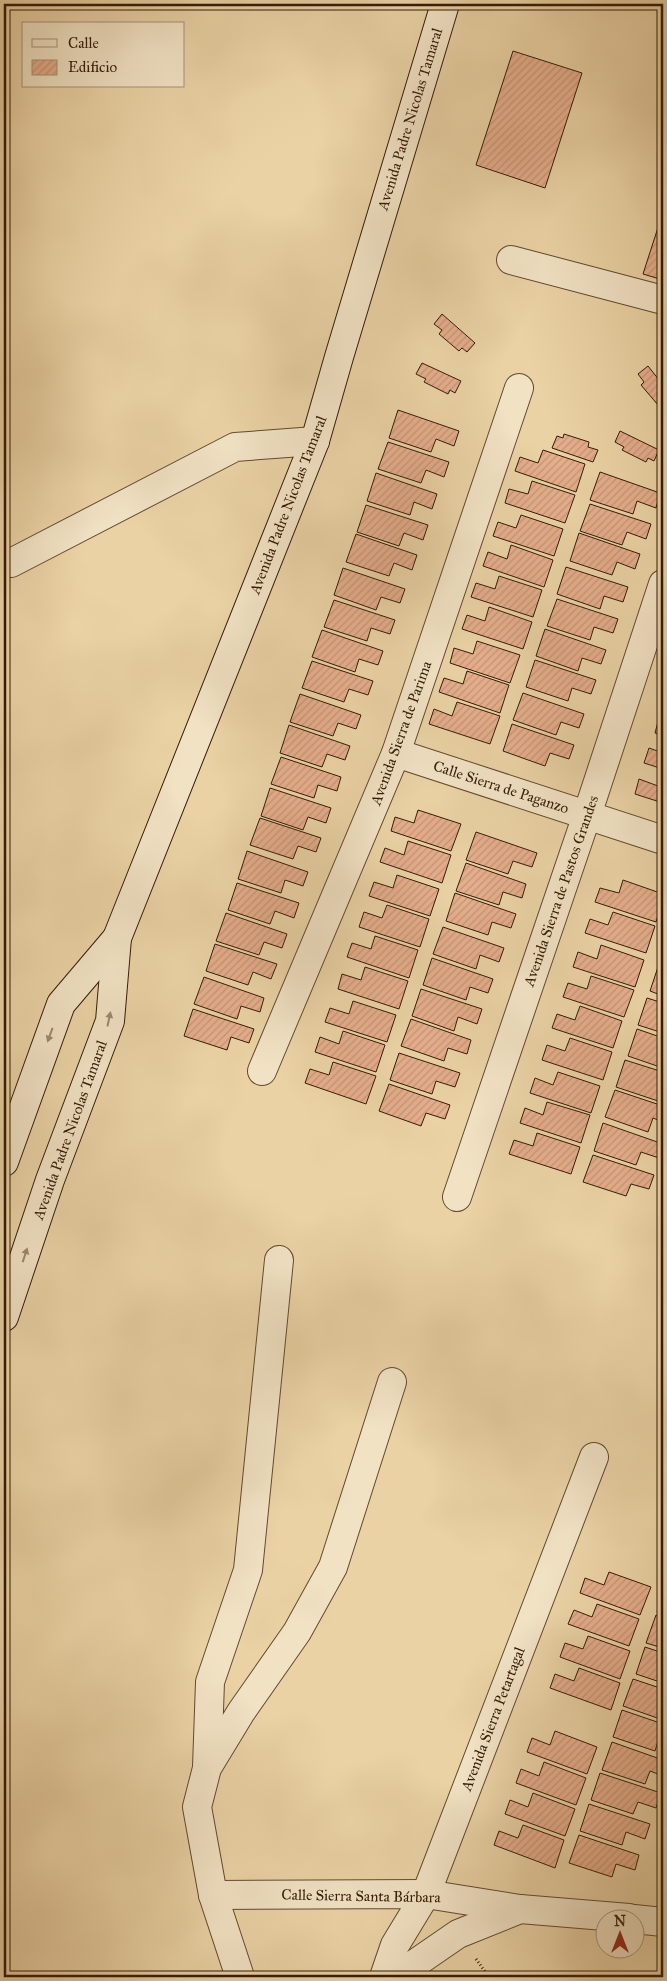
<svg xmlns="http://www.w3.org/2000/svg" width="667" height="1981" font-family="'IM FELL Great Primer',serif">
	<defs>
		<pattern id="building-hatch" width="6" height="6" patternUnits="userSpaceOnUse" patternTransform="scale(1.25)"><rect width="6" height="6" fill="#e5ae8c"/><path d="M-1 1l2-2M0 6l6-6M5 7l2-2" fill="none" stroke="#c59577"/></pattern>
	</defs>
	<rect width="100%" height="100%" fill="#ead2a5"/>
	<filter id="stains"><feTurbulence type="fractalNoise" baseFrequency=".004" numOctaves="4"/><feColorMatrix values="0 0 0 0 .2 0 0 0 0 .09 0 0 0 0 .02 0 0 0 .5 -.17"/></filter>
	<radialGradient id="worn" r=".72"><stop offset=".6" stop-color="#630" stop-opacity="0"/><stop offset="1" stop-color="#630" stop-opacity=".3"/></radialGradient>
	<g fill="url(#building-hatch)" stroke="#341b07">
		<path d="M513,51l69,22 -37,115 -69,-23z"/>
		<path d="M663,212v68l-20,-6z"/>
		<path d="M442,314l33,29 -8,9 -5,-4 -3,3 -20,-17 3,-4 -8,-6z"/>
		<path d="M422,363l39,18 -6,12 -5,-3 -2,4 -24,-12 2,-3 -10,-5z"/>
		<path d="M648,366l15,19v20l-2,-3 -3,3 -17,-20 3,-3 -6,-8z"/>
		<path d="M398,410l61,21 -5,15 -18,-7 -5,13 -42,-14z"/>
		<path d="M620,431l39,19 -5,11 -6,-3 -2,4 -24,-12 2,-3 -9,-5z"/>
		<path d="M564,434l25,8 -1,5 10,3 -5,12 -41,-14 5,-12 6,2z"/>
		<path d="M388,442l61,20 -5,15 -18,-7 -5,13 -43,-14z"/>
		<path d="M543,450l42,14 -9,28 -61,-21 5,-14 18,6z"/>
		<path d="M600,472l60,21 -4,15 -19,-7 -4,13 -43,-14z"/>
		<path d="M376,473l61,21 -5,15 -18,-7 -4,13 -43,-14z"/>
		<path d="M532,481l43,14 -10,28 -60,-20 4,-14 19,5z"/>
		<path d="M590,504l61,20 -5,15 -19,-7 -5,13 -42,-14z"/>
		<path d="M366,505l62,20 -5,15 -19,-7 -5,13 -42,-14z"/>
		<path d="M521,515l42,14 -9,27 -61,-20 5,-14 18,6z"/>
		<path d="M579,533l61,21 -5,15 -18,-7 -5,13 -42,-14z"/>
		<path d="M356,534l61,21 -5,15 -18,-7 -5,13 -43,-14z"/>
		<path d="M511,545l42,15 -9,27 -61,-21 5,-14 19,7z"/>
		<path d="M566,567l62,20 -5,15 -19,-6 -4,13 -43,-15z"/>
		<path d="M343,568l62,21 -5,14 -19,-6 -5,13 -42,-15z"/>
		<path d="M499,576l43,14 -9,27 -62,-20 5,-14 19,6z"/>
		<path d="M557,599l61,20 -5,14 -19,-6 -4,13 -43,-14z"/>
		<path d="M334,600l61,20 -5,14 -19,-6 -4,13 -43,-14z"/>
		<path d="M489,607l43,15 -9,27 -61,-20 5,-14 18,6z"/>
		<path d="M545,629l61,21 -5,14 -19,-6 -4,13 -42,-15z"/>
		<path d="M322,630l61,21 -5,14 -19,-6 -4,13 -43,-15z"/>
		<path d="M477,641l43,14 -10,28 -60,-20 4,-15 19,6z"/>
		<path d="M535,660l61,20 -5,14 -19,-6 -4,13 -42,-14z"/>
		<path d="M312,661l61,20 -5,14 -19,-6 -5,13 -42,-14z"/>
		<path d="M467,671l42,14 -9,28 -61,-21 5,-14 19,6z"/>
		<path d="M523,693l61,21 -5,14 -18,-6 -5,13 -43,-15z"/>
		<path d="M300,694l61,21 -5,14 -18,-6 -5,13 -43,-14z"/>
		<path d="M457,702l43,14 -10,28 -61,-20 5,-15 18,7z"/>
		<path d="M659,718l4,2v15l-8,-2z"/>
		<path d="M512,724l62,21 -5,14 -19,-6 -5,13 -42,-15z"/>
		<path d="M289,725l61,21 -5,14 -18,-6 -5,13 -42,-14z"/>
		<path d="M649,748l14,5v16l-19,-6z"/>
		<path d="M281,757l60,20 -4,14 -19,-6 -4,13 -43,-14z"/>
		<path d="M662,773l1,30 -28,-9 4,-15 19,7z"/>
		<path d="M270,788l61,20 -5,15 -18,-6 -5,13 -42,-14z"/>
		<path d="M418,810l43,14 -10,27 -60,-20 4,-14 19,6z"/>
		<path d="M260,818l61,20 -5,14 -18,-6 -5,13 -43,-14z"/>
		<path d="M476,832l61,21 -5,14 -19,-6 -5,13 -42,-14z"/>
		<path d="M408,841l43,14 -9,28 -62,-21 5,-14 19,7z"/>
		<path d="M247,851l61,21 -5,14 -18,-6 -4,13 -43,-14z"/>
		<path d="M466,863l60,21 -4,14 -19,-6 -4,13 -43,-14z"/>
		<path d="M397,875l42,14 -9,27 -61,-20 5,-14 19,6z"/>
		<path d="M623,880l40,14v6l-7,22 -61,-20 5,-14 19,5z"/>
		<path d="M237,883l62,20 -5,15 -19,-7 -5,13 -42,-14z"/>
		<path d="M455,893l61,21 -5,14 -19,-6 -4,13 -42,-14z"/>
		<path d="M387,905l42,14 -9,28 -61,-20 5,-15 18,6z"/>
		<path d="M613,912l42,14 -9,27 -61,-20 5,-14 18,6z"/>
		<path d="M226,913l61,21 -5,14 -18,-6 -5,13 -43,-14z"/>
		<path d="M443,927l61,21 -5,14 -19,-7 -4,14 -43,-15z"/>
		<path d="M375,936l43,14 -9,28 -62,-21 5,-14 19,6z"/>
		<path d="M215,944l62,20 -6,15 -18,-7 -5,13 -42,-14z"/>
		<path d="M601,945l43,15 -9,27 -62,-20 5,-15 19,7z"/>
		<path d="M432,958l61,21 -5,14 -18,-6 -4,13 -43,-15z"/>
		<path d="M659,964l4,1v31l-13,-5z"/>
		<path d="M365,967l43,14 -9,28 -61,-20 4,-15 19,6z"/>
		<path d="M591,976l43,14 -10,27 -61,-20 5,-14 19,6z"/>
		<path d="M204,977l60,21 -4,14 -19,-6 -4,13 -43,-15z"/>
		<path d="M421,989l61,20 -5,15 -19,-7 -4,14 -42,-15z"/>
		<path d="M647,998l16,5v30l-25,-8z"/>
		<path d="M353,1001l43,14 -9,27 -62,-20 5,-14 19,6z"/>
		<path d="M580,1006l42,15 -9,27 -61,-20 5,-14 18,6z"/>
		<path d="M193,1009l61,20 -5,14 -18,-6 -4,13 -43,-14z"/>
		<path d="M411,1019l60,21 -4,14 -19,-6 -4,13 -43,-15z"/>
		<path d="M637,1029l26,9v30l-35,-12z"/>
		<path d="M343,1031l42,14 -9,27 -61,-20 5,-15 19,7z"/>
		<path d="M570,1038l42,14 -9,28 -61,-20 5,-15 18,6z"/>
		<path d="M399,1053l61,20 -5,14 -19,-6 -4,13 -42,-14z"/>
		<path d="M625,1060l38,12v16l-5,13 -42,-14z"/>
		<path d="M333,1062l43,14 -10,28 -61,-21 5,-14 19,6z"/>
		<path d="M558,1072l42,14 -9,27 -61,-20 5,-15 18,7z"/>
		<path d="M389,1084l61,21 -5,14 -19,-6 -5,13 -42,-15z"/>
		<path d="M615,1090l48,16v16l-10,-4 -5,14 -43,-15z"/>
		<path d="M547,1102l43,13 -9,28 -61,-20 5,-15 18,7z"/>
		<path d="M603,1123l60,21 -4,14 -18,-6 -5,13 -42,-14z"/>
		<path d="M537,1133l43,14 -9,27 -62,-20 5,-14 19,6z"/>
		<path d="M593,1155l61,20 -5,14 -18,-5 -5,12 -43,-14z"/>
		<path d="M609,1572l42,15 -11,28 -60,-22 5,-15 19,7z"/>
		<path d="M663,1593v21l-6,-2z"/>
		<path d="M597,1604l42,15 -10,27 -61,-22 6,-14 18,7z"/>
		<path d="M656,1615l7,3v30l-17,-5z"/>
		<path d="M588,1636l42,15 -10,28 -60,-22 5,-14 18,6z"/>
		<path d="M645,1647l18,6v30l-27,-9z"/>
		<path d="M579,1668l41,15 -9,27 -61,-22 5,-14 19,7z"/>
		<path d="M633,1679l30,10v31l-40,-14z"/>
		<path d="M622,1710l41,14v16l-4,-2 -4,13 -42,-14z"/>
		<path d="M555,1731l42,16 -10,27 -60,-22 5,-14 18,7z"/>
		<path d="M612,1742l51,18v16l-13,-5 -5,13 -43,-14z"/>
		<path d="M544,1762l42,16 -10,27 -60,-22 5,-14 18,7z"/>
		<path d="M600,1773l61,20 -5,15 -18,-6 -5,12 -42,-14z"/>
		<path d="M533,1793l42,16 -10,27 -60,-22 5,-14 18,7z"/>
		<path d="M589,1804l61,20 -5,15 -19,-7 -4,13 -42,-14z"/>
		<path d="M523,1825l41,15 -9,28 -61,-23 5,-14 19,7z"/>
		<path d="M579,1835l60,20 -4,15 -19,-6 -4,13 -43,-14z"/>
	</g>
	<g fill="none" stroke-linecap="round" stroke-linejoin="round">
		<g stroke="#62492e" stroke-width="30">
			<g id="street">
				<path d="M511,260l152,40"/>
				<path d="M4,563h7l224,-116 80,-6"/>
				<path d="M396,753l267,87"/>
				<path d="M262,1071l134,-318 123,-365"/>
				<path d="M457,1197l130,-382 76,-231"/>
				<path d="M207,1767l3,-85 38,-112 31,-310"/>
				<path d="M213,1895l213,-1 94,15 109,9"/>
				<path d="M634,1919l29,3"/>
				<path d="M240,1977l-27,-82 -16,-88 10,-39 34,-56 56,-80 36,-65 59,-185"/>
				<path d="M384,1977l11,-32 31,-51 168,-437"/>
				<path d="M400,1977l13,-12 45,-31 62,-25"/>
			</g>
		</g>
		<g stroke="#341b07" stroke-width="30">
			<g id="secondary">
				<path d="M4,1162l57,-158 56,-66"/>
				<path d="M4,1317l46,-137 60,-159 7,-83 198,-497 24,-84 106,-353"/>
			</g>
		</g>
		<path stroke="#341b07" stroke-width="3" stroke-dasharray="1 2.5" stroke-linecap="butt" d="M476,1959l13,18"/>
		<use href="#street" stroke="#f1e2c4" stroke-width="28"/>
		<use href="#secondary" stroke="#f1e2c4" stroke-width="28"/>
	</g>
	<defs><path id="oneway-solid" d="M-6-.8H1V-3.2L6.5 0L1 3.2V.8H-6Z" transform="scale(1.25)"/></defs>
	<g fill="#9c886f">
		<use href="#oneway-solid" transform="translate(109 1019) rotate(-78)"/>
		<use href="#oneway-solid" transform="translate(50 1035) rotate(110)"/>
		<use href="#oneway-solid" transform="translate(25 1255) rotate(-72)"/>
	</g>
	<g text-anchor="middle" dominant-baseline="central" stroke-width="5" stroke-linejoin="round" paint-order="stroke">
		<g font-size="15" fill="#341b07" stroke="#f1e2c4">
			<text transform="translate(410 119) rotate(-73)">Avenida Padre Nicolas Tamaral</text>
			<text transform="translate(288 505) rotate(-69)">Avenida Padre Nicolas Tamaral</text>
			<text transform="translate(401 733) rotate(-70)">Avenida Sierra de Parima</text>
			<text transform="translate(501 787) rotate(18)">Calle Sierra de Paganzo</text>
			<text transform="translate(561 891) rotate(-71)">Avenida Sierra de Pastos Grandes</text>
			<text transform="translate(70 1130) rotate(-70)">Avenida Padre Nicolas Tamaral</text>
			<text transform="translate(493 1719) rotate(-69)">Avenida Sierra Petartagal</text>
			<text transform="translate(361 1896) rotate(1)">Calle Sierra Santa Bárbara</text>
		</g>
	</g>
	<rect width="667" height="1981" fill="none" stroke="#ead2a5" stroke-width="20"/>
	<rect x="5" y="5" width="657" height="1971" fill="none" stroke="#341b07" stroke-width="2.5"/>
	<rect x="10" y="10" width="647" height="1961" fill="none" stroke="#341b07"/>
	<rect x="22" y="22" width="162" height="65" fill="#f1e2c4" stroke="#a59278"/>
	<rect x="32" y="39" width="25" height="8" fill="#f1e2c4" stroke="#a59278"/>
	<text x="68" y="48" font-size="15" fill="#341b07">Calle</text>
	<rect x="32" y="60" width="25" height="15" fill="url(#building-hatch)" stroke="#a59278"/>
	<text x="68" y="72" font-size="15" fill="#341b07">Edificio</text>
	<g transform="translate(620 1934)"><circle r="24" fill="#f1e2c4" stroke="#a59278"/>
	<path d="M0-4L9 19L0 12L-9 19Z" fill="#8f2418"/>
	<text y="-8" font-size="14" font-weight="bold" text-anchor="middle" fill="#341b07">N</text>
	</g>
	<rect width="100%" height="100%" filter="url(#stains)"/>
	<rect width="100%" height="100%" fill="url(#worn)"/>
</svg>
